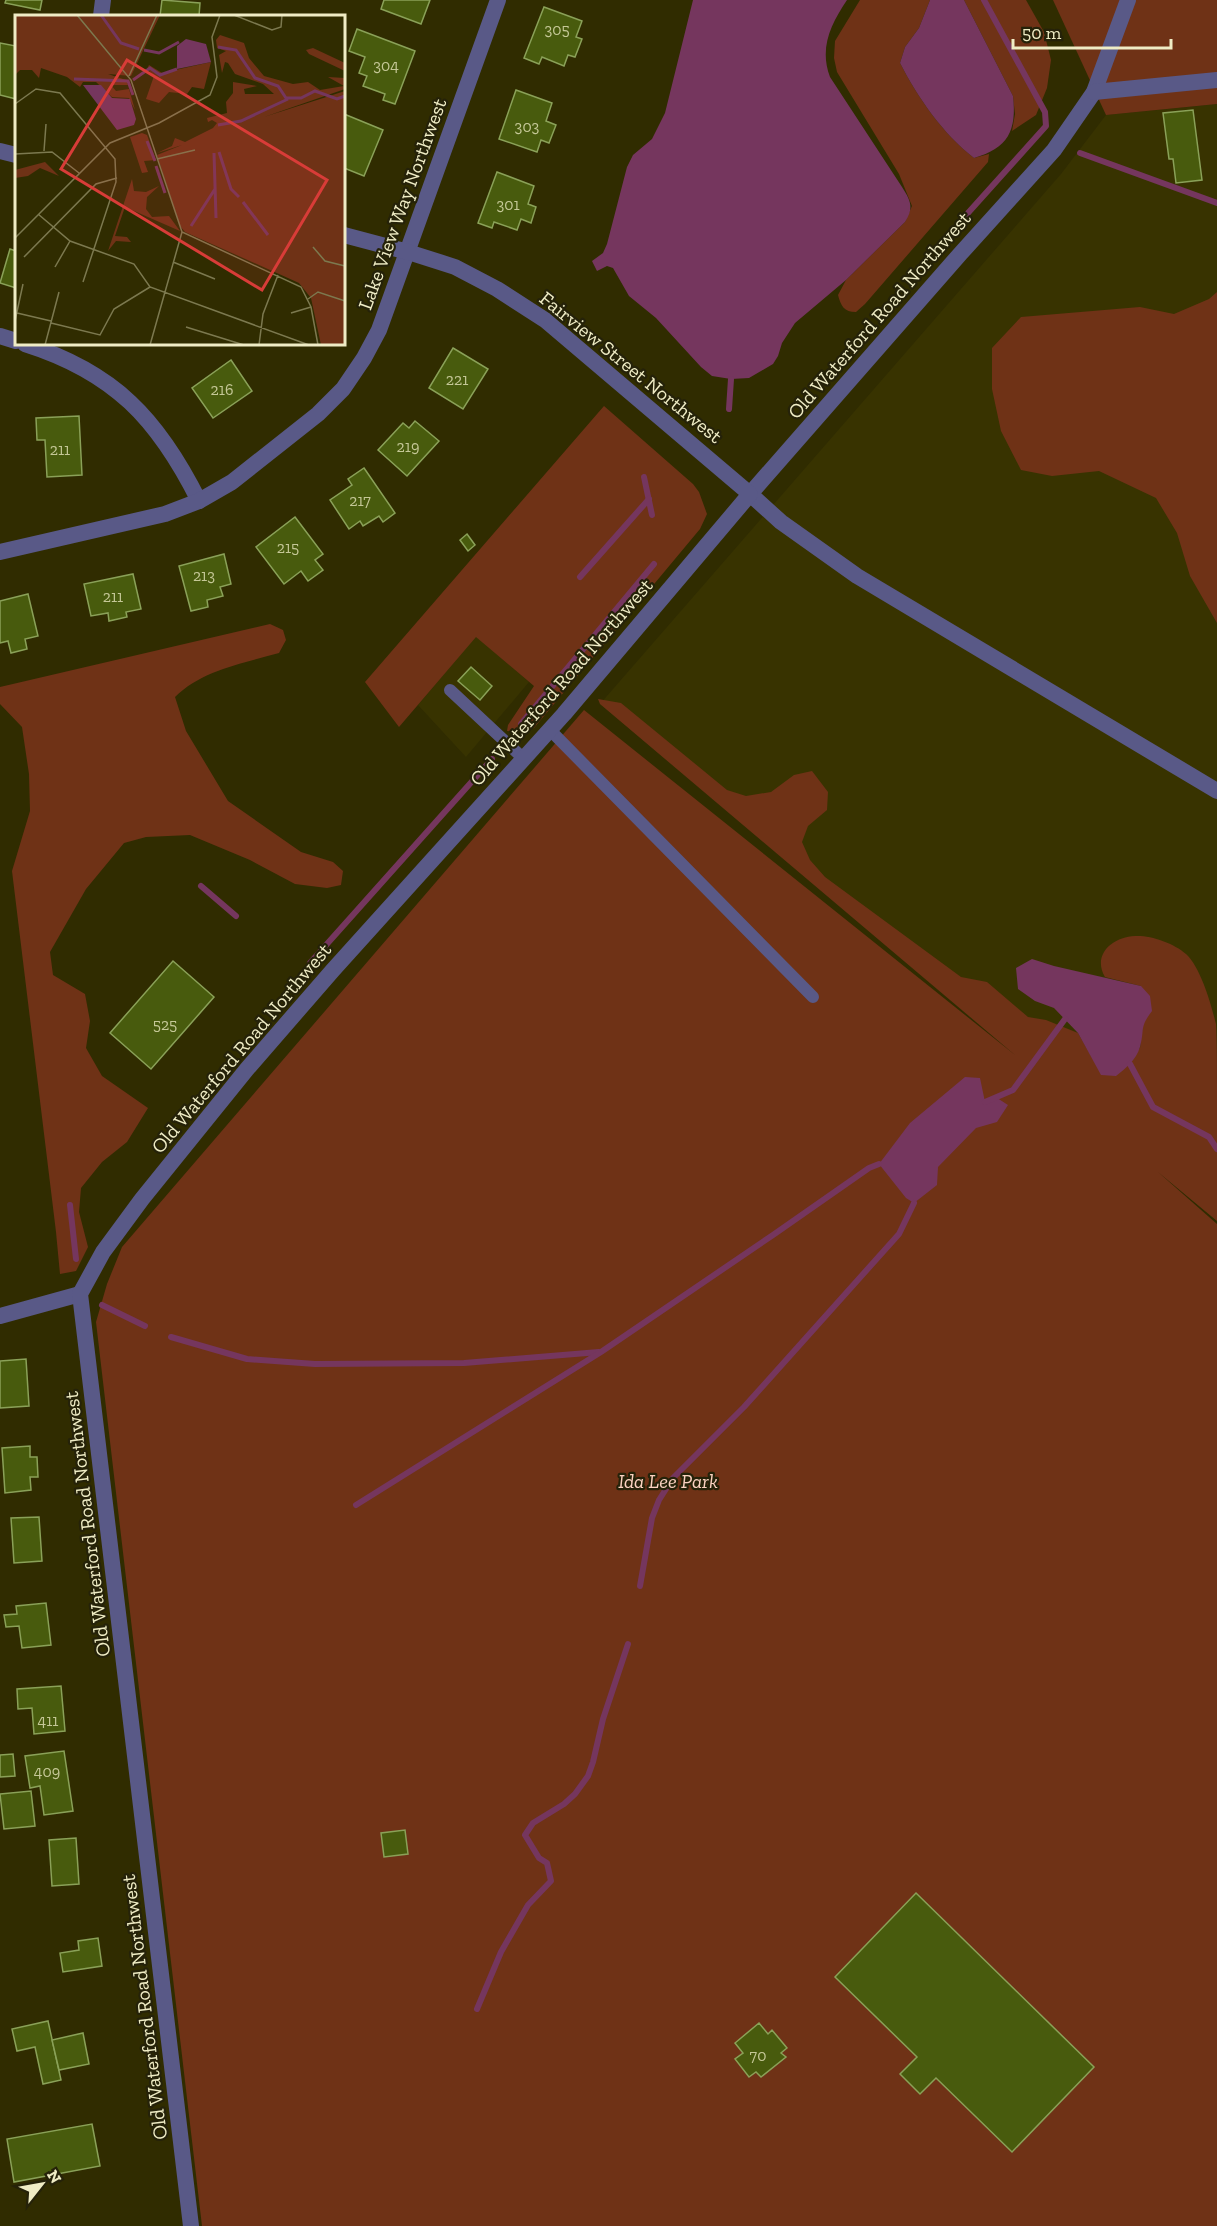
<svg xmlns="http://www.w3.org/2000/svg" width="1217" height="2226" font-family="'Zilla Slab',serif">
	<rect width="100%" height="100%" fill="#302c00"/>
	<g fill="#383300">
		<path d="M1217,104v1117l-617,-517 461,-530 45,-59z"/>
		<path d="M476,636l53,46 -63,75 -48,-52z"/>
	</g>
	<g fill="#6f3216">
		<path d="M860,0h70l-11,28 -14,19 -5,16c18,35 43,71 74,95l15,-4 -1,8 -123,142 -9,8c-12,0 -15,-6 -18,-17l8,-15 59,-58 7,-16 -13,-32 -62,-102 -3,-14 1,-17z"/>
		<path d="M964,0h62l18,32 7,28 -4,28 -11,27 -24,16 3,-17 -2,-18z"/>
		<path d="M1053,0h164v104l-111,11z"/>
		<path d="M1217,292v331l-27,-47 -13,-43 -21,-35 -57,-27 -47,5 -31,-6 -20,-39 -9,-42v-41l29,-31 119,-10 34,7 35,-15z"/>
		<path d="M604,406l89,78 6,8 8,22 -7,15 -166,199 -14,4 -13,-1 1,-6 26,-39 -58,-49 -77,90 -34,-45z"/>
		<path d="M270,624l13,6 3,10 -7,13c-35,10 -77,17 -104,44l11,34 42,70 73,51 32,10 10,9 -2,14 -14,3 -32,-4 -45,-24 -60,-25 -44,2 -22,6 -38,46 -36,63 3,23 32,19 5,27 -4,27 16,28 46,32 -21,34 -25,20 -21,26 -2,24 9,35 -12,24 -16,3 -4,-42 -44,-361 18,-60 -1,-37 -7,-47 -22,-23v-17z"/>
		<path d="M598,699l23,4 106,87 19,6 25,-4 23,-17 18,-4 16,21 -1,18 -19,16 -6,16 8,18 15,17 136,100 26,5 41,35 18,3 32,13 24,42 38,-27 3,-25 -2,-37 -36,-9c-13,-22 7,-40 30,-41 15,-1 39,7 51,18 15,14 25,50 30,70 1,18 1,41 1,60 0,45 0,91 0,137l-59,-49 59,52v1002h-1015l-106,-904 11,-38 15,-37 462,-537 431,345 -415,-351z"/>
	</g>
	<g fill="#75365e">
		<path d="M693,0h154c-16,24 -28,48 -17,77l72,110c9,14 12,21 3,35l-59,58 -51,43 -13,20 -4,13 -5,8 -24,14 -18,1 -19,-3 -11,-9 -45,-49 -27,-22 -16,-28 -6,-2 -10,5 -5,-10 11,-8 4,-9 20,-77 6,-12 19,-16 13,-26z"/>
		<path d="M930,0h34l49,96c4,35 -5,52 -39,62 -31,-24 -56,-60 -74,-95l5,-16 14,-19z"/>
		<path d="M1032,959l22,7 87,20 9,10 2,15c-13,17 -7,18 -12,36 -4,13 -14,21 -24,29l-15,-1 -23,-42 -24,-25 -19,-7 -17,-12 -2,-21z"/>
		<path d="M965,1077l15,1 5,24 9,-6 14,9 -11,17 -21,6 -38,39 -1,18 -23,18 -8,-5 -27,-34 31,-41z"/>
	</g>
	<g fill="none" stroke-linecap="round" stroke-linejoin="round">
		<g stroke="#75365e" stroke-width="6">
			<path d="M1080,153l137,50"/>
			<path d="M959,223l87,-97 -1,-14 -61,-112"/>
			<path d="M729,409l2,-30"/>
			<path d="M644,477l8,38"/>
			<path d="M580,577l69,-78"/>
			<path d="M521,724l133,-160"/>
			<path d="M201,886l35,30"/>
			<path d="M310,963l182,-204"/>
			<path d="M1130,1064l23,43 56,30 8,12"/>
			<path d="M985,1102l28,-12 52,-71"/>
			<path d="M70,1205l6,54"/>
			<path d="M102,1305l43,21"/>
			<path d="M171,1337l76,22 68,5 149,-1 135,-11"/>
			<path d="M356,1505l245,-153 172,-117 96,-67 10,-4"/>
			<path d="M640,1586l12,-68 7,-18 14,-22 71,-71 155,-173 15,-31"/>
			<path d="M477,2009l24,-57 27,-47 23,-24 -4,-18 -8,-5 -14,-23 8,-12 31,-19 11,-10 13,-18 5,-14 10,-43 25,-75"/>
		</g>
	</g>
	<g fill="#485b0d" stroke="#8aa158" stroke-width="1.5">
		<path d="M6,0h36l-2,10 -35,-7z"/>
		<path d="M162,0l38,3 -1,13h-39z"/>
		<path d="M384,0h46l-9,24 -40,-15z"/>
		<path d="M544,7l38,14 -6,16 6,2 -7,18 -7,-2 -4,11 -22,-9 -3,7 -15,-6z"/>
		<path d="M357,29l58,22 -20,53 -12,-4 2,-6 -22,-8 4,-10 -8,-3 6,-16 -16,-6z"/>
		<path d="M0,43l16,3v53l-16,-4z"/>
		<path d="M516,90l36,13 -6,18 10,4 -7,18 -8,-3 -4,12 -38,-13z"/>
		<path d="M1193,110l9,70 -26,3 -3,-24h-4l-6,-46z"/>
		<path d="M344,114l39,16 -19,46 -20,-8z"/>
		<path d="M497,172l37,14 -6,18 8,3 -5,16 -10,-4 -4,11 -23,-8 -2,6 -14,-5z"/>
		<path d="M10,249l6,2v37l-16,-5z"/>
		<path d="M453,348l35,21 -25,40 -34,-21z"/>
		<path d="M231,360l21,31 -39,27 -21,-30z"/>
		<path d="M79,416l3,59 -35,2 -2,-37h-8l-1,-22z"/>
		<path d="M415,421l24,20 -32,35 -29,-26 25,-27 6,5z"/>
		<path d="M364,468l31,45 -12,9 -4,-6 -16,10 -3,-5 -11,8 -19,-29 22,-15 -4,-6z"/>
		<path d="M295,517l28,37 -8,6 8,10 -15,11 -7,-10 -17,13 -28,-37z"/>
		<path d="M467,534l8,11 -7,6 -8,-11z"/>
		<path d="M224,554l7,30 -11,3 3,9 -16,4 1,7 -17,4 -12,-45z"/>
		<path d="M133,574l8,35 -15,3 1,5 -18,4 -1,-8 -17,3 -7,-32z"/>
		<path d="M28,594l10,42 -13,3 2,10 -16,4 -3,-12 -8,2v-42z"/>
		<path d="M471,667l21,19 -12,14 -22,-19z"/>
		<path d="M173,961l41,36 -63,72 -41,-36z"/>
		<path d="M26,1359l3,47 -29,2v-47z"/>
		<path d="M30,1446v11h7l1,20h-8l1,13 -26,3 -3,-45z"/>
		<path d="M39,1517l3,44 -28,2 -3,-45z"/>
		<path d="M46,1603l5,42 -29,3 -3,-22 -13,1 -2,-12 13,-1 -1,-8z"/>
		<path d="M61,1686l4,45 -31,3 -2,-26 -14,1 -1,-20z"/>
		<path d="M64,1751l9,60 -29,4 -4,-29 -10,2 -5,-32z"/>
		<path d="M13,1754l2,22 -15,1v-22z"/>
		<path d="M31,1791l4,35 -31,3 -4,-35z"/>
		<path d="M405,1830l3,24 -24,3 -3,-24z"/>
		<path d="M76,1838l3,46 -27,2 -3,-46z"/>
		<path d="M916,1893l178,174 -82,85 -76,-74 -16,16 -20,-20 17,-17 -82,-80z"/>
		<path d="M98,1938l4,28 -39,6 -3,-19 19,-3 -1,-9z"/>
		<path d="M48,2021l13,59 -18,4 -8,-37 -18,4 -5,-22z"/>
		<path d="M759,2023l9,11 4,-4 15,18 -6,5 5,4 -25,20 -5,-5 -7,5 -14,-18 8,-6 -8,-10z"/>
		<path d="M83,2033l6,31 -30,6 -7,-30z"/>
		<path d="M92,2124l8,42 -86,16 -7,-43z"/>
	</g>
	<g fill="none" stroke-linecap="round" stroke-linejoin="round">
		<g stroke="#595987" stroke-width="12">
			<path d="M450,690l74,69"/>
			<path d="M550,730l263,267"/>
		</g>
		<g stroke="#595987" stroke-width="16">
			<path d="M1128,0l-34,92 -40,58 -93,103 -211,241 31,28 76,54 360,215"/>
			<path d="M101,16l2,-16"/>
			<path d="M1094,92l123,-12"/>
			<path d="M0,336l16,5"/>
			<path d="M25,344c89,28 133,75 174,157"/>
			<path d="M0,552l165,-38 34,-13 33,-19 86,-68 25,-25 21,-31 15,-28 119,-330"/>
		</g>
		<g stroke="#595987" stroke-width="16">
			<path d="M0,151l16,4"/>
			<path d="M0,1316l80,-22"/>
			<path d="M191,2226l-111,-932 23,-42 39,-53 105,-130 86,-99 231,-256 186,-220 -205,-174 -48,-31 -42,-22 -47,-15 -64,-17"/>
		</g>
	</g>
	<g text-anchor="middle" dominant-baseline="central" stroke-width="4.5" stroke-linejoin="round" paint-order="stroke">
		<g font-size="16" fill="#c5c897">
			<text x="557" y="29">305</text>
			<text x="386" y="65">304</text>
			<text x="527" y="126">303</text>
			<text x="508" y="204">301</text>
			<text x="457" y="379">221</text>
			<text x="222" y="389">216</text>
			<text x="408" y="446">219</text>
			<text x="60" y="449">211</text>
			<text x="360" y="500">217</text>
			<text x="288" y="547">215</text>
			<text x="204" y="575">213</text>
			<text x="113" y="596">211</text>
			<text x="165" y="1024">525</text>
			<text x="48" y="1720">411</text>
			<text x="47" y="1771">409</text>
			<text x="758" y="2055">70</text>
		</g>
		<g font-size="20" fill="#efecc5" stroke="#252209">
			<text transform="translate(402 204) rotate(-70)">Lake View Way Northwest</text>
			<text transform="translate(879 315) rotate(-49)">Old Waterford Road Northwest</text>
			<text transform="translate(631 367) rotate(39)">Fairview Street Northwest</text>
			<text transform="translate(561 682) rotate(-49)">Old Waterford Road Northwest</text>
			<text transform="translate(241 1048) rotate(-50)">Old Waterford Road Northwest</text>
			<text transform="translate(87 1524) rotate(-97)">Old Waterford Road Northwest</text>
			<text transform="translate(144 2007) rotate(-97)">Old Waterford Road Northwest</text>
		</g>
		<g font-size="20" font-style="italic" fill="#fbd2c1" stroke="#252209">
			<text x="668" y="1481">Ida Lee Park</text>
		</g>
	</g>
	<g transform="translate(15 15)">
		<rect width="330" height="330" fill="#302c00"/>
		<path d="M0,0h145l-29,61 -23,-2 18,6 2,5h-17l5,6 13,-2 6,21 -6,-12 -17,-1 -16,-15h-13l-3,5 -13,-10 -26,-9 -2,10 -7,-8h-12l-5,5zM205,20l24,8 5,15 15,18 29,8 15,-2 12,8 24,-4 -16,-9 17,1v11l-81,28 81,-26v254h-24l-10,-47 -12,-15 -114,-51 -5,-6 -23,-71 25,-10 -25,8 15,-7 3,-8 10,4 28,-14 4,-5 -5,-3 -4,2 -1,-4 20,-5 -1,-11 7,-9v-11l24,4 -13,3 1,5h29l-11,-10 -28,-10 -7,-11 -3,-1 -3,11 -3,-18 7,-4 -9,-3 -1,-8zM298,33l32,15v8l-36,-17 -3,-4zM196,47l-7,27 -12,-2 -5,7 -18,-2 -10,11 -13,-4 8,-23 -7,-7 2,-4 13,8zM127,118l5,2 9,25 -12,1 4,11 -6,1 -12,-36zM30,147l14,14 -19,-8 -12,8 -13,2v-8zM117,164l2,12 12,1 13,-6 -12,11 -1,12 6,8 17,-1 11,15 -55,-24 -10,29 12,1 4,5 -15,-1 -8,10z" fill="#6f3216"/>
		<path d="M171,24l20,5 5,18 -34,7v-23zM86,70l11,13 18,1 6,20 -2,6 -17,5 -34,-45z" fill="#75365e"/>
		<path fill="none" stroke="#75365e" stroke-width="3" d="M86,0l20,28 18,6M203,32l18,3 19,28 23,8 8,12h15l14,-7 22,8 8,-3M129,35l15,3 20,-11M59,64l54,2 5,14M118,65l17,-12 10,7 17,-6M203,110l23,-4 47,-22M132,126l8,20M204,137l12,37 8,8M199,138l2,65M141,151l9,27M228,187l25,33M176,211l24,-37"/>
		<path fill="none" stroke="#7c794f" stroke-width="1.5" d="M62,0l54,65 51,152 119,55 10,20 7,38M219,0l38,15 9,-3 1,-12M114,61l28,-61M0,89l21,-15 24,4 55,66 1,23 -33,100M29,136l2,-27M0,139l37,-2 27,21M142,144l38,-9M23,199l32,27 64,23 16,23 159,58M0,223l95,-95 49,-20 51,-28 7,-18 -5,-40 8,-22M298,232l12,14 20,5M9,242l72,-73 21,-6M158,247l42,17M40,252l15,-26M293,284l10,-7 27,9M2,298l34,8M276,298l20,-6M0,306l8,-37M36,308l49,12 14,-26 36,-22M171,312l58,18M30,330l14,-53M135,330l32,-113M244,330l4,-31 15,-39"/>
		<path fill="#d83c38" fill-opacity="0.15" stroke="#d83c38" stroke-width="3" d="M112,45l200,120 -65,110 -201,-121z"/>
		<rect width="330" height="330" fill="none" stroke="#efecc5" stroke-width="3"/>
	</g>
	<g transform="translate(42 2184) rotate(59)" stroke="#252209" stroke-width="4.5" paint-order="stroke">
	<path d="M0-4.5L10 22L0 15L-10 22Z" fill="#efecc5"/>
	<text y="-9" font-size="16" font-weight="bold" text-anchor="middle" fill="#efecc5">N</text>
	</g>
	<path d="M1013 39v9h158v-9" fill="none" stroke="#efecc5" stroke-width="3"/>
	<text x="1022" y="39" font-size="18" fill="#efecc5" stroke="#252209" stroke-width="4.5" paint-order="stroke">50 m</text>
</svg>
